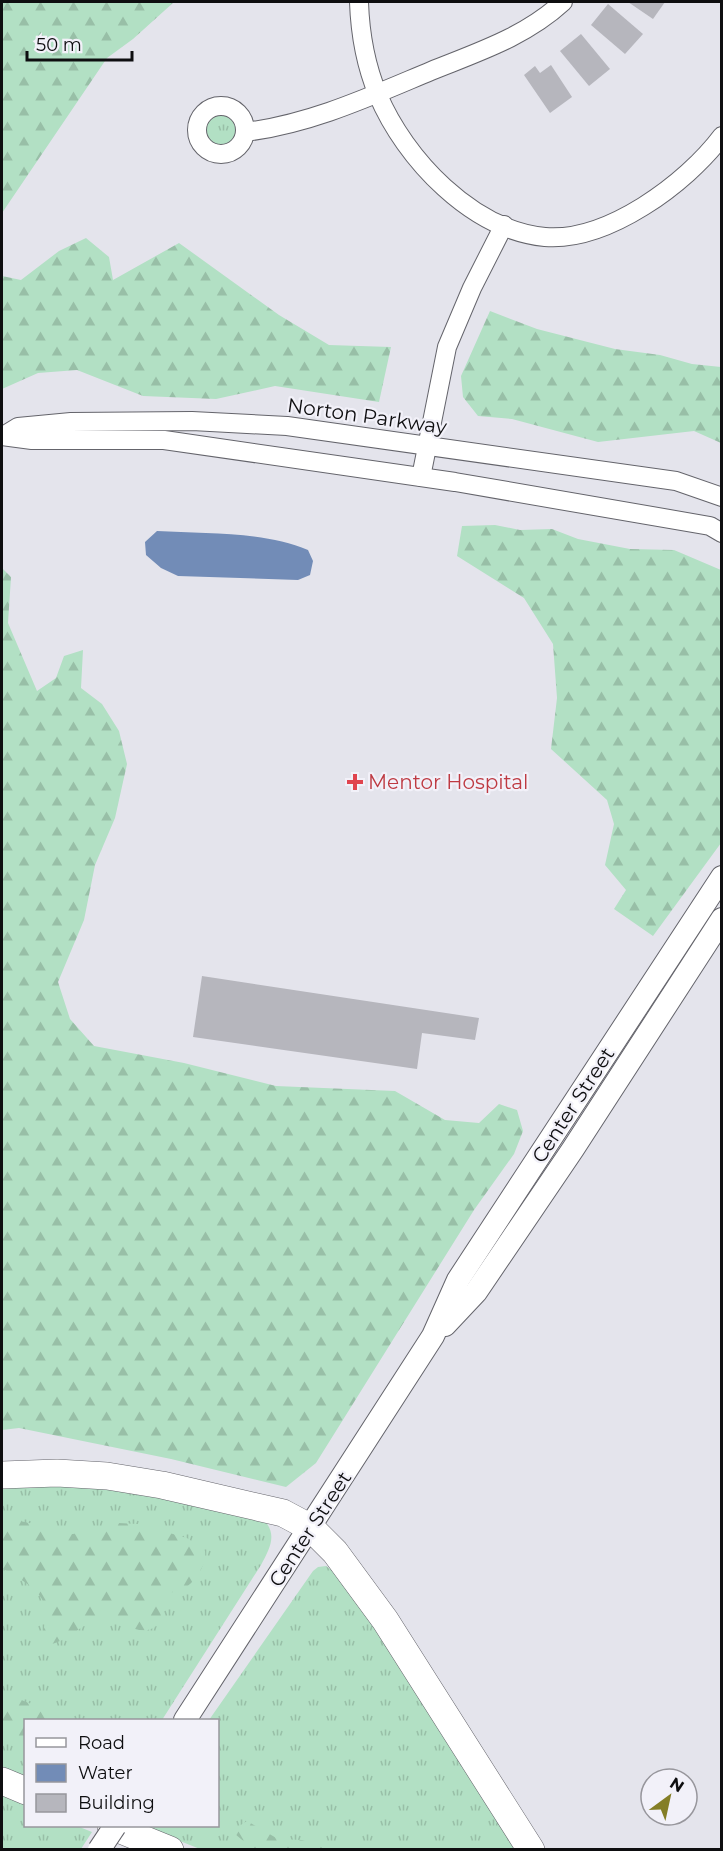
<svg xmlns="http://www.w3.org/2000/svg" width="723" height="1851" font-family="Montserrat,sans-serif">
	<defs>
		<pattern id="grass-tufts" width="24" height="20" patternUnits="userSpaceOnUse" patternTransform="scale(1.5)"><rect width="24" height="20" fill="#b2e0c4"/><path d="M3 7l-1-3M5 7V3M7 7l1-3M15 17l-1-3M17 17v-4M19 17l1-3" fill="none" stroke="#98bfa7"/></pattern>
		<pattern id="forest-firs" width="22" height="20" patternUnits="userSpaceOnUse" patternTransform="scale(1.5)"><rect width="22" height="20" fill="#b2e0c4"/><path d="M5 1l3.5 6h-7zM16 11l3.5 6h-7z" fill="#98bfa7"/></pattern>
	</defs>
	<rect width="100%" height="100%" fill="#e4e4ec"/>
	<g fill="url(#grass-tufts)">
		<circle cx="221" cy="130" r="16"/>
		<path d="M84,1482l179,37c15,15 7,29 -2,46l-99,155h-136l-1,57 -23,-10v-284z"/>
		<path d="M326,1566l19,13 176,270h-321l-58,-23h76v-106h-9l104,-149 5,-4z"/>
		<path d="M2,1794l23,10 1,22h51l15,6 -11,17h-79z"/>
	</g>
	<g fill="url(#forest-firs)">
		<path d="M2,2h172l-41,37 -26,19 -105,155z"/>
		<path d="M86,238l23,19 4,23 66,-37 100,72 50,30 62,2 -12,55 -104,-16 -59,13 -73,-3 -66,-26 -39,3 -36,16v-113l19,4 38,-29z"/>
		<path d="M490,311l47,18 78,20 45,6 32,9 29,3v76l-27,-12 -96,11 -86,-23 -34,-3 -15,-19 -2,-21z"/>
		<path d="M495,525l25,5 32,-1 26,10 52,10 44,1 47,20v273l-68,93 -39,-27 12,-19 -21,-25 9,-41 -7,-24 -56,-51 6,-51 -4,-54 -29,-46 -67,-42 5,-30z"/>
		<path d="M2,568l9,9 -3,46 29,68 19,-13 8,-22 19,-6 -2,38 21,16 17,27 8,33 -12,54 -20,47 -11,55 -26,62 12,37 24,27 90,17 92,23 119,5 50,29 34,3 20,-19 18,6 6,21 -9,23 -40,56 -158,253 -30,24 -115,-28 -152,-31 -17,2z"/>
		<path d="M2,1517l36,8 16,8 19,1 45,-11 20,1 49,14 18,13c2,15 -12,35 -26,40 -5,1 -10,1 -13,4 -13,11 4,26 -15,34 -14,6 -33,-10 -49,-9 -19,1 -33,20 -50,24l-9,-5c-1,-8 3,-16 3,-24 1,-24 -27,-36 -44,-47z"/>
		<path d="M2,1692l68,28h-44l-1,21 -22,-7z"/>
		<path d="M247,1821l31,18 24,1 25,9h-74l-18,-15 1,-6z"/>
	</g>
	<path fill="#728cb7" d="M157,531c48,3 106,0 151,19l5,11 -3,14 -12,5 -120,-4 -17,-8 -15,-13 -1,-13z"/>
	<g fill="#b6b6bd">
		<path d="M628,2h37l-12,17z"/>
		<path d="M608,4l35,30 -18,20 -34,-29z"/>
		<path d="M581,34l29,35 -21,17 -29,-35z"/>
		<path d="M551,65l21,32 -22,16 -26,-38 11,-9 5,7z"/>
		<path d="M202,976l277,42 -4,22 -53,-7 -5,36 -224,-32z"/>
	</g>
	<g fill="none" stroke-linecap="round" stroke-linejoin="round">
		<g stroke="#64646b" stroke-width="20">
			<g id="minor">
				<path d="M359,2c1,30 7,64 19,93 27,64 94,135 167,142 62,5 141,-53 177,-101"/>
				<circle cx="221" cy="130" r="24"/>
				<path d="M245,132c66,-8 126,-36 186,-61 47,-19 94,-34 132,-69"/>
				<path d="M5,435l13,-8 53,-5 121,-1 95,5 389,55 46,16"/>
				<path d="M2,436l30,4h132l291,42 255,44 12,7"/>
				<path d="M421,477l26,-130 25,-59 32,-63"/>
			</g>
		</g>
		<g stroke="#64646b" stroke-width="24">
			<g id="major">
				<path d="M445,1325l31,-33 97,-143 149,-230"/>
				<path d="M185,1720l248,-384 25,-56 264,-403"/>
			</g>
		</g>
		<g stroke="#64646b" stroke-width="28">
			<g id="highway">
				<path d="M2,1475l55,-2 50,3 55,9 121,28 28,15 24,24 50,68 146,230"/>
				<path d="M2,1781l24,10"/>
				<path d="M111,1826l59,24"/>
			</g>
		</g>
		<use href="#minor" stroke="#fff" stroke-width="18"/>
		<use href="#major" stroke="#fff" stroke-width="22"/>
		<use href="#highway" stroke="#fff" stroke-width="27"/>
		<g stroke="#64646b" stroke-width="24" stroke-linecap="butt">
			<path id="major-bridge" d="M99,1850l16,-24"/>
		</g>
		<use href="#major-bridge" stroke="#fff" stroke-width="22"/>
	</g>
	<path fill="#e0444e" stroke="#f2f1f9" stroke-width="2" d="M352 773h6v6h6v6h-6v6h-6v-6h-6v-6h6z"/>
	<g text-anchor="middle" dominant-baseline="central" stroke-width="4.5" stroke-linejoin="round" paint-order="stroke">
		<g font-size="20" fill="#0e0e10" stroke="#f2f1f9">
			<text transform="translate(367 416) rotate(8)">Norton Parkway</text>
			<text transform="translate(573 1105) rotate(-57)">Center Street</text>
			<text transform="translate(310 1529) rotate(-57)">Center Street</text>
		</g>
		<g font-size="20" fill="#be3a42" stroke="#f2f1f9" text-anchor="start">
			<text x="368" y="782">Mentor Hospital</text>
		</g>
	</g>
	<rect width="723" height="1851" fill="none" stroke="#0e0e10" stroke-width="6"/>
	<rect x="24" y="1719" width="195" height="108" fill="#f2f1f9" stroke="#97969c" stroke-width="1.5"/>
	<rect x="36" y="1738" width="30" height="9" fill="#ffffff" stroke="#97969c" stroke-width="1.5"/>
	<text x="78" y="1749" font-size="18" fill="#0e0e10">Road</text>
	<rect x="36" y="1764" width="30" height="18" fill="#728cb7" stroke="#97969c" stroke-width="1.5"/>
	<text x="78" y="1779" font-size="18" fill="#0e0e10">Water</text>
	<rect x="36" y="1794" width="30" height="18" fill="#b6b6bd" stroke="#97969c" stroke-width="1.5"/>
	<text x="78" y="1809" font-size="18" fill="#0e0e10">Building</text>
	<g transform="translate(669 1797) rotate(33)"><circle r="28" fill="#f2f1f9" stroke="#97969c" stroke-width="1.5"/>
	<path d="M0-4.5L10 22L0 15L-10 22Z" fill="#847e26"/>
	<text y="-9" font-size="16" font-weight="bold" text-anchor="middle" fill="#0e0e10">N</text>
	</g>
	<path d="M27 51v9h105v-9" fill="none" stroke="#0e0e10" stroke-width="3"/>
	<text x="36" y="51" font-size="18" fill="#0e0e10" stroke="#f2f1f9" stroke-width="4.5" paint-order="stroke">50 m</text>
</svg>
